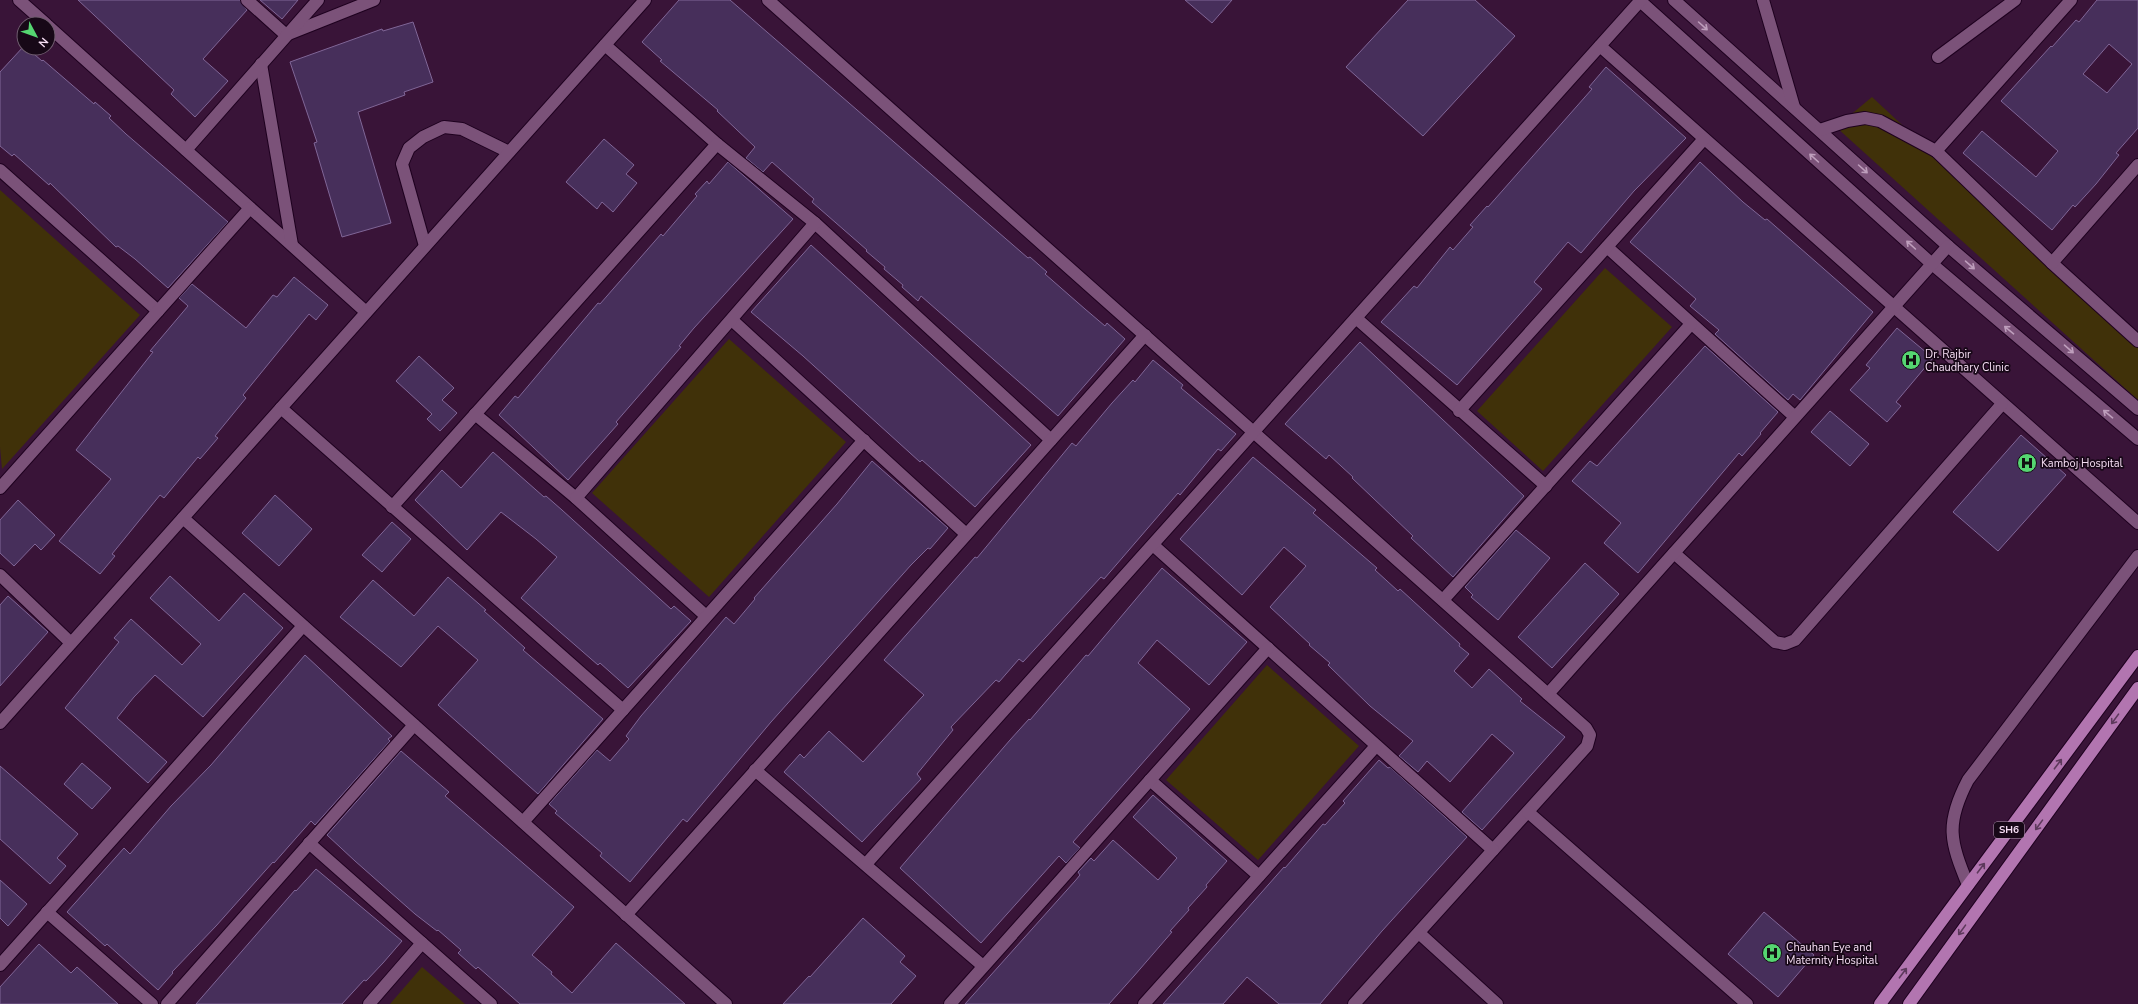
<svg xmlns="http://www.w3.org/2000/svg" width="2138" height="1004" font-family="'Nunito Sans',sans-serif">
	<rect width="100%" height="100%" fill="#391438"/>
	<g fill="#403109">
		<path d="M1872,97l266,247v56l-302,-273z"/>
		<path d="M0,190l140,125 -138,154 -2,-22z"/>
		<path d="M1605,268l67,59 -129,144 -66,-60z"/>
		<path d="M729,339l117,103 -137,155 -117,-104z"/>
		<path d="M1267,665l92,81 -101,114 -92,-80z"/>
		<path d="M422,967l43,37h-75z"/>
	</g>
	<g fill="#472f5b" stroke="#806697" fill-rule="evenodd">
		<path d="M78,0h162l7,10 -44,49 25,22 -33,36 -24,-23 3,-4z"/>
		<path d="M260,0h38l-16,19z"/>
		<path d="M679,0h51l298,258 2,-1 17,15 -2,2 40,35 20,17 2,-3 18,16 -67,77 -137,-120 -3,5 -16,-14 1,-2 -19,-16 1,-2 -19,-16 1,-1 -55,-48 2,-3 -42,-37 -9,10 -17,-14 9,-11 -38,-36 1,-1 -58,-49 2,-1 -20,-18z"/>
		<path d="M1185,0h47l-20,23z"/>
		<path d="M1408,0h67l40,36 -92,100 -77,-69z"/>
		<path d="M2097,0h41v128l-22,25 3,2 -23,29 -21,23 -2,-2 -21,25 -89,-77 19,-22 54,46 22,-26 -57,-50 50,-55 1,1 24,-27 3,2zM2109,44l23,20 -25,29 -24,-19z"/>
		<path d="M413,22l20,60 -29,10 1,3 -47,17 33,111 -49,14 -28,-94 3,-1 -27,-80 92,-33 1,2z"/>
		<path d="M24,46v2h3l15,13 1,-1 51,44 1,-2 16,14 -2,2 17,16 102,88 -60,66 -33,-29 -17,-13 -2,1 -66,-64 -1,2 -35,-31 -2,2 -12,-10v-74z"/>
		<path d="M1606,67l80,71 -52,53 -53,62 -13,-11 -34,40 8,7 -85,96 -76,-63 33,-36 3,2 33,-41 3,3 20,-23 -3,-2 17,-19 1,1 104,-118 -3,-2z"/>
		<path d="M604,139l30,26 -8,9 11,9 -24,29 -11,-10 -5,7 -31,-27z"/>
		<path d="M728,162l65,57 -99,109 -15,18 2,1 -65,75 2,2 -50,56 -69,-65 16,-19 3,2 80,-95 2,1 61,-70 2,2 34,-40 -2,-2 12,-13 2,3z"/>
		<path d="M1700,162l43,40 22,18 2,-1 106,93 -73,88 -7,-6 -5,6 -73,-66 4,-4 -29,-24 6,-7 -66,-57z"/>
		<path d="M811,245l220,200 -56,62 -53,-47 -2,2 -117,-106 -52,-44z"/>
		<path d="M294,277l34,28 -12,15 -7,-6 -66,81 3,3 -31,38 3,2 -18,21 -2,-2 -34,41 -4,-3 -48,59 3,2 -15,18 -41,-33 52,-62 -35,-29 77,-98 -3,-1 38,-45 -9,-8 13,-14 54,44 27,-33 4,2z"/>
		<path d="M1897,328l36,30 -37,44 5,4 -14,16 -37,-32 20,-22 -4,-3z"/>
		<path d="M1360,342l164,154 -71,81 -42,-39 2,-2 -61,-58 1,-1 -24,-22 -3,4 -41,-35z"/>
		<path d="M1705,346l73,66 -18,21 1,1 -19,22 -3,-3 -101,120 -34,-30 17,-20 -49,-42 18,-20 7,5z"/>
		<path d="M419,356l35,32 -12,12 15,13 -17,18 -13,-12 5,-5 -36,-33z"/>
		<path d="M1153,360l30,25 -2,3 55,46 -15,17 -3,-2 -38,46 -2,-2 -74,86 -3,-2 -78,85 -4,-3 -20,23 -3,-2 -45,47 2,3 -36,44 4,5 -59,63 -78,-70 16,-18 4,4 25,-27 34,31 59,-65 2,-2 -40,-35 91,-103 2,1 95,-115 4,3 36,-43 21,-23 2,2z"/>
		<path d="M1830,411l39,33 -19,22 -39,-34z"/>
		<path d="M2021,435l45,40 -68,76 -45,-39z"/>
		<path d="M493,452l51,45 2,-1 16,14 109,99 3,-3 17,15 -63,67 -28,-25 -2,2 -77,-67 36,-41 -21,-18 -35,-27 -34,38 -52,-50 27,-30 19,18z"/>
		<path d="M1253,457l63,53 -3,3 64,55 -2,2 23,21 2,-2 60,55 -1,2 10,8 -15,17 18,17 17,-19 33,30 -2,2 45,36 -83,93 -20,-18 52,-59 -22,-19 -42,48 -23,-21 -9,11 -19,-16 14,-15 -43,-35 -42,-41 2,-2 -21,-18 1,-1 -40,-37 36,-41 -22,-19 -42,48 -62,-56z"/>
		<path d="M872,461l76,67 -18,21 -2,-1 -17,17 -140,157 -84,100 -4,-3 -53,63 -30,-26 2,-3 -47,-40 2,-2 -8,-7 48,-54 13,11 19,-22 -3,-3 15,-20 68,-79 17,-20 8,7 21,-25 -1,-1 83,-94z"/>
		<path d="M275,495l37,34 -33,37 -37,-33z"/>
		<path d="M18,500l37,35 -14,15 -6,-6 -21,22 -14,-13v-33z"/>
		<path d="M392,522l19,17 -29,33 -20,-17z"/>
		<path d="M1516,530l34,28 -52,62 -27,-23 2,-2 -8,-8z"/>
		<path d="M1585,563l34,31 -67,74 -34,-31z"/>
		<path d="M1162,568l85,74 -38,43 -52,-45 -19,23 52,46 -117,133 7,6 -14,15 -7,-7 -78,87 -81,-75 110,-128 19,-21 1,1 56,-65 2,1z"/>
		<path d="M170,576l49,45 25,-28 39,35 -80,89 -48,-42 -21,22 -17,21 50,44 -19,21 -83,-75 54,-66 -5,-4 17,-19 51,46 19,-21 -51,-46z"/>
		<path d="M448,577l38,33 -2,1 41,37 -2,2 80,69 -65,75 -100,-89 40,-45 -40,-34 -37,41 -61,-50 33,-37 41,36z"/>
		<path d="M8,596l40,36 -48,54v-81z"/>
		<path d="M305,655l87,81 -4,3 2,2 -75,84 -4,-4 -37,42 -1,-1 -57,64 -44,46 1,1 -15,17 -51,-46 -2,2 -38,-34 57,-64 6,6 41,-48 40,-41z"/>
		<path d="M401,751l48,41 -4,4 129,111 -42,48 20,17 -1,2 21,19 44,-50 69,61h-165l-42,-37 -2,2 -18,-16 3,-3 -23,-20 -1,1 -22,-17 -60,-53 -28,-26z"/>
		<path d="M1379,760l9,8 2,-1 77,70 -85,94 -62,73h-41l-32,-27 -24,27h-60l121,-137 1,1 38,-44 2,1 20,-22 -2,-2z"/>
		<path d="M82,763l29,25 -19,21 -28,-25z"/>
		<path d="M0,766l78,68 -21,24 9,8 -16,18 -50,-45z"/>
		<path d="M1153,795l74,66 -21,24 1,2 -19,21 1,2 -19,21 2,1 -38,44 -25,28h-144l110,-123 5,-6 -2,-3 13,-14 3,3 19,-21 45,40 19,-22 -44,-41z"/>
		<path d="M316,869l86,72 -19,22 -17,18 -2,-1 -22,24h-146l99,-114 1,1z"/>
		<path d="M0,880l27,24 -19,22 -8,-8z"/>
		<path d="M1764,912l50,43 -36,42 -50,-43z"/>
		<path d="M863,918l42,38 -5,6 16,14 -25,28h-108l26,-28 1,1z"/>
		<path d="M39,944l32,29 6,-6 41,37h-118v-17z"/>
	</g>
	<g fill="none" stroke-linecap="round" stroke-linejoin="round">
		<g stroke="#1e001f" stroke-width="14">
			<g id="minor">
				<path d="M19,0l27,24"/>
				<path d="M247,0l39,35 88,-35"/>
				<path d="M768,0l818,728 4,7 -3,11 -233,258"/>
				<path d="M1639,0l293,264 206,175"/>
				<path d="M1674,0l274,246 190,163"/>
				<path d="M1763,0l31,107"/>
				<path d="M48,26l318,286"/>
				<path d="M605,45l112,99 98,79 236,217"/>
				<path d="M1600,46l538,477"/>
				<path d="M1938,57l77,-57"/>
				<path d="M261,64l31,181"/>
				<path d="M1820,130l27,-9 18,-3 15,3 56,30 116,112 86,78"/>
				<path d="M186,150l132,-150"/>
				<path d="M1936,151l135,-151"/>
				<path d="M0,170l158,141"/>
				<path d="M425,246l-23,-82 7,-16 14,-11 21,-10 18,2 47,23"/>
				<path d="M1607,247l188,170"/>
				<path d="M2052,263l86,-98"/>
				<path d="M1356,318l190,168"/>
				<path d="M732,320l234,214"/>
				<path d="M281,408l342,302"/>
				<path d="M1459,411l245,-272"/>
				<path d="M475,414l101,84 130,118"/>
				<path d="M0,488l250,-280"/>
				<path d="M576,498l239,-275"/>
				<path d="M392,507l325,-363"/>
				<path d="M183,518l543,486"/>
				<path d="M1153,545l340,305"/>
				<path d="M1674,553l101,89 10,2 10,-4 207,-236"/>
				<path d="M0,575l71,68"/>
				<path d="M1443,600l248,-276"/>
				<path d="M1548,694l400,-448"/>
				<path d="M0,723l645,-723"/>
				<path d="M755,770l228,196"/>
				<path d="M1150,780l109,96"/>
				<path d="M1528,812l219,192"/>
				<path d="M523,822l341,-382"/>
				<path d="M309,843l182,161"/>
				<path d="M866,864l775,-864"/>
				<path d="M1968,885c-18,-44 -23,-61 0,-105l170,-224"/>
				<path d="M47,912l105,92"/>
				<path d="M626,915l519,-580"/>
				<path d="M1419,933l78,71"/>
				<path d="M0,965l303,-339"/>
				<path d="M167,1004l247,-279"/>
				<path d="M369,1004l53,-61"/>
				<path d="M950,1004l318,-356"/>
				<path d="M1144,1004l232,-258"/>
			</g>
		</g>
		<g stroke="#1e001f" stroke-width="14">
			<g id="major">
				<path d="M1880,1004l258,-348"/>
				<path d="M1909,1004l229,-316"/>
			</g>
		</g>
		<use href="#minor" stroke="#7b5279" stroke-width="12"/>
		<use href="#major" stroke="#b275b0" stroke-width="12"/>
	</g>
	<defs><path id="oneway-shaft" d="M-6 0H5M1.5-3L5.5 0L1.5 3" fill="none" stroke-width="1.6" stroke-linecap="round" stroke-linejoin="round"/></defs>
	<g stroke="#be9ebc">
		<use href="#oneway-shaft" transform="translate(1703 26) rotate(42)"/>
		<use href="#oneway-shaft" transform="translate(1814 158) rotate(-138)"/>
		<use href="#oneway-shaft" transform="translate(1863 169) rotate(42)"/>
		<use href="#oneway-shaft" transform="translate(1911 245) rotate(-138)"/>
		<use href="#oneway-shaft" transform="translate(1970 265) rotate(41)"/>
		<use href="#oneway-shaft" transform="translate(2009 330) rotate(-140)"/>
		<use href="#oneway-shaft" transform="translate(2069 349) rotate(41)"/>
		<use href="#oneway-shaft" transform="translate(2108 414) rotate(-140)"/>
	</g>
	<g stroke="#5d395c">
		<use href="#oneway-shaft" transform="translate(2115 719) rotate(126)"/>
		<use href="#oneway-shaft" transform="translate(2058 764) rotate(-53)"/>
		<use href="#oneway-shaft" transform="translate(2039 825) rotate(126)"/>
		<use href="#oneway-shaft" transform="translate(1981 868) rotate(-53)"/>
		<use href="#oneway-shaft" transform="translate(1962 930) rotate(126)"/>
		<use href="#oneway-shaft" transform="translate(1903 973) rotate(-53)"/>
	</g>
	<defs>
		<g id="hospital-disc" transform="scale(1)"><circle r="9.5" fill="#55d671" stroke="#170817"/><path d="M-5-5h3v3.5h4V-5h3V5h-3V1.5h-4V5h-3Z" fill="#111"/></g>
	</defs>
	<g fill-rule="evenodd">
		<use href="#hospital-disc" x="1911" y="360"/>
		<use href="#hospital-disc" x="2027" y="463"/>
		<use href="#hospital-disc" x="1772" y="953"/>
	</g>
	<g text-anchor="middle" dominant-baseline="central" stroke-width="3.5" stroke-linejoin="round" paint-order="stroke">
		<rect fill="#170817" stroke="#b29db1" stroke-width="1" x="1994" y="822" width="30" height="16" rx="3"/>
		<g font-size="10" font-weight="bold" fill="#f5ddf3">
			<text x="2009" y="830">SH6</text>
		</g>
		<g font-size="11" fill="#f5ddf3" stroke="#170817" text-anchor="start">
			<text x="1925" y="354">Dr. Rajbir<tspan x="1925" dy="13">Chaudhary Clinic</tspan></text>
			<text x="2041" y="463">Kamboj Hospital</text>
			<text x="1786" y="947">Chauhan Eye and<tspan x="1786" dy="13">Maternity Hospital</tspan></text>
		</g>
	</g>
	<g transform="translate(36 36) rotate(131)"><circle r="19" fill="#170817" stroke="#705d6f"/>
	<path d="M0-3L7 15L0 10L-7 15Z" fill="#55d671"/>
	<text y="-6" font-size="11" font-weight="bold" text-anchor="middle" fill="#f5ddf3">N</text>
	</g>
</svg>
